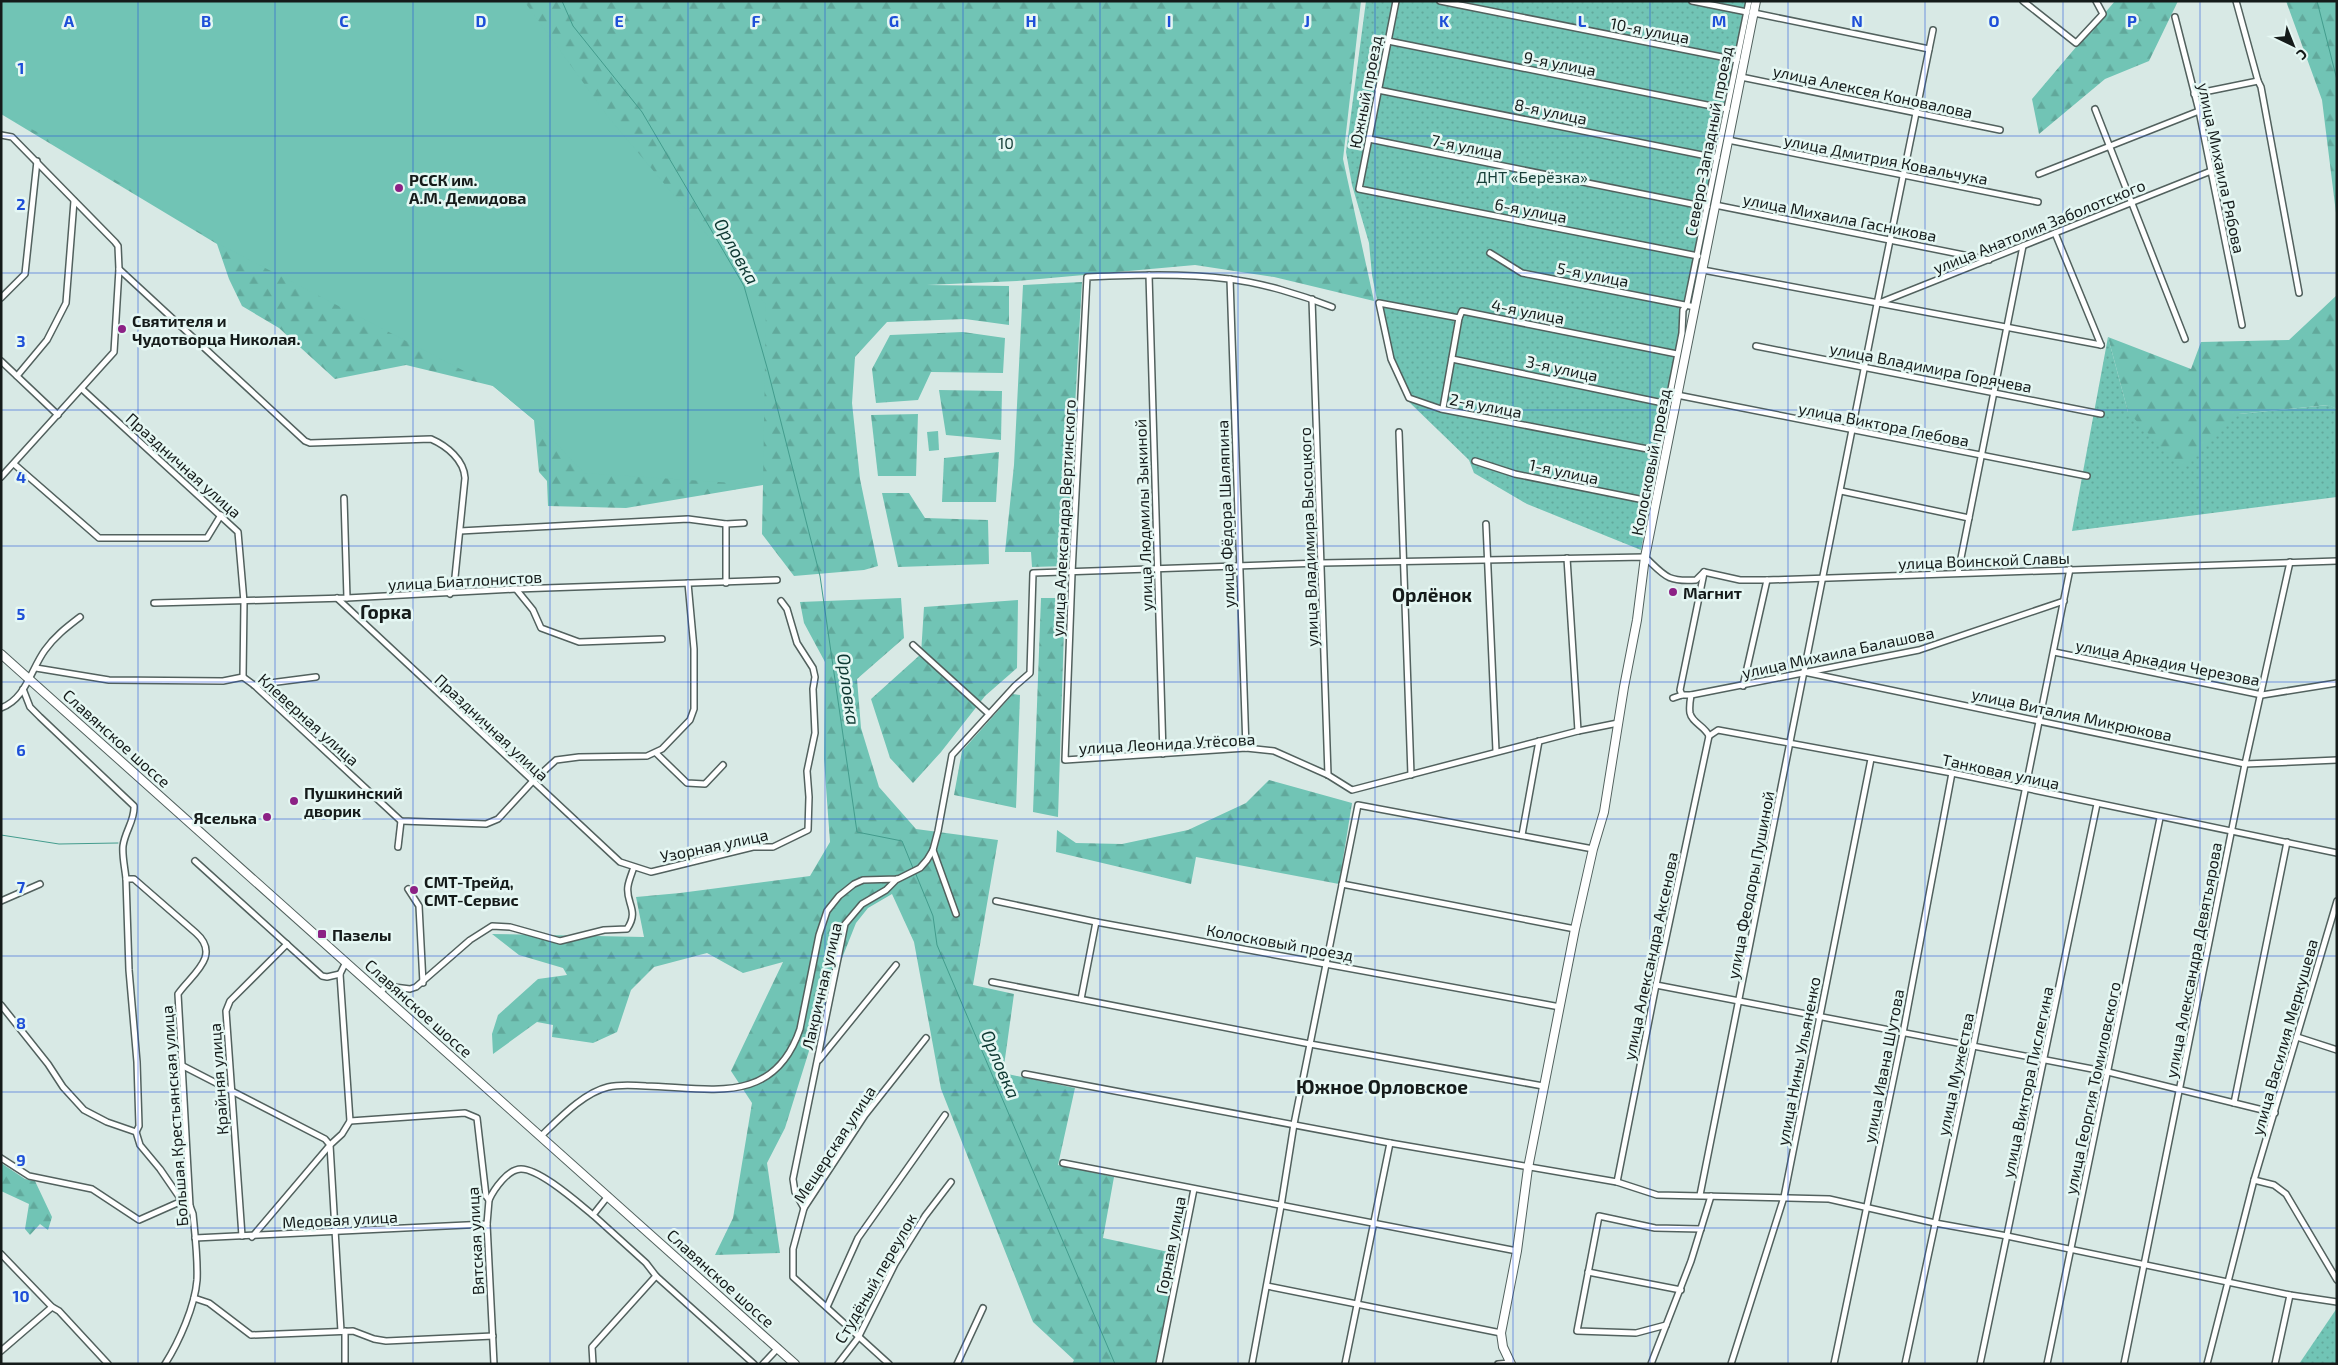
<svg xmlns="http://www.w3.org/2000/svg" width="2338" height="1365" font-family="'Exo 2',sans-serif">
	<defs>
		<pattern id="grass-dots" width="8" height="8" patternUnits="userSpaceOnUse" patternTransform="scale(1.25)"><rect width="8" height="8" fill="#71c4b5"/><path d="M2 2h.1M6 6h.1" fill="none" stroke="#61a89b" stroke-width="1.8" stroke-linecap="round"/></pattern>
		<pattern id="forest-firs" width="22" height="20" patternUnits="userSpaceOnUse" patternTransform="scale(1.25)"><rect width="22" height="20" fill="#71c4b5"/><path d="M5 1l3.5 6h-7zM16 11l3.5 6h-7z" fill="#61a89b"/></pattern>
	</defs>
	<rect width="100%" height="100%" fill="#d8e9e5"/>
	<g fill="url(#grass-dots)">
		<path d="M1366,1h381l-43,208 -63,341 -114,-46 -53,-31 -5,-13 -61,-59 -19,-41 -17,-85 -3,-32 -17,-58 -6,-33z"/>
		<path d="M2108,337l20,75 111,2 90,-9 8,4v88l-265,34z"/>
		<path d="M2337,1308v56h-38z"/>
	</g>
	<g fill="url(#forest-firs)">
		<path d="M76,1h1285l-18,158 31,142 -100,-24 -79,-12 -178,16 -90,4 82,1v39l-44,-6 -78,3 -32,35 -3,46 8,76 18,87 -14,4 -70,6 -32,-42 1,-49 -137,23 -78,-2 -1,-25 -8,-9 -5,-52 -41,-34 -87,-21 -71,14 -56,-51 -37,-22 -13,-27 -12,-35 -216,-130v-61z"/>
		<path d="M2115,1h63l-29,60 -44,18 -66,55 -7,-35z"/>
		<path d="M2286,1h51v220l-15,-121z"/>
		<path d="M1082,282l-16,284 -34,1 -1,-15h-26l9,-87 9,-180z"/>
		<path d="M2337,295v114l-9,-4 -89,9 -57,55 -54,-57 -20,-75 83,32 10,-27 88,-2z"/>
		<path d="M963,332l42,6 -2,35 -72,-1 -13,28 -42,3 -4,-34 18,-34z"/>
		<path d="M939,390l63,1 -1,49 -55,-5z"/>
		<path d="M918,414l-2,62h-38l-7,-61z"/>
		<path d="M999,452l-3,50h-54l2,-44z"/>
		<path d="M882,493h27l16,25 63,2 1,44 -91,3z"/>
		<path d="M901,598l3,40 -47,41 4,49 18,59 37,42 82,11 -25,145 41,9 -11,79 72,15 -17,77 56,12 -11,61 75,16 -21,110h-85l2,-4 -41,-38 -92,-233 -27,-147 -22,-48 -24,14 -12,15 -33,83 -38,122 -18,35 13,90 -65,2 18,-37 19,-115 -21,-32 52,-109 -40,11 -36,-20 -53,14 -23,23 -14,42 -24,11 -41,-6 1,-12 -16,-3 -44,32 -1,-20 6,-19 40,-36 29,-4 -4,-7 -44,-13 -27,-21 152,3 -8,-40 44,-4 130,-17 20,-34 -6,-83 1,-97 -21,-39 -4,-21z"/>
		<path d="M1041,598h24l-7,219 -25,-5z"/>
		<path d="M1018,600l-1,68 -32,28 -44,56 -28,31 -23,-25 -19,-59 50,-45 3,-47z"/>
		<path d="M1013,694l7,1 -4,113 -62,-13 8,-44z"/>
		<path d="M1269,780l83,23 -13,81 -143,-27 -5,27 -135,-32 1,-22 19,13 46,1 66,-14 58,-27z"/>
		<path d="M1,1163l24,16 10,2 17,36 -4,13 -8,-6 -10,11 -5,-6 4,-25 -28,-13z"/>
	</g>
	<g fill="#71c4b5">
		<path d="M1,1h523l85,117 157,187 -3,180 -179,-12 -50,-53 -41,-34 -274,-142 -180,-111 -38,-20z"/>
		<path d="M938,431l1,19 -10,1 -2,-19z"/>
	</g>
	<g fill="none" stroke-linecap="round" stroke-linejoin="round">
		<g stroke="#439c8d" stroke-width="1">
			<path d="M562,1l11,25 69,86 102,174 24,85 52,205 37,256 45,9 11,27"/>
			<path d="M2317,1l20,79"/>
			<path d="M1,835l58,9 59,-1"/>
			<path d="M915,872l18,44 4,29 178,419"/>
		</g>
		<g stroke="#52615e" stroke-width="8">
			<g id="street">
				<path d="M1396,1l-37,188 339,67"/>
				<path d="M1440,1l297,59"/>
				<path d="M1692,1l55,11"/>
				<path d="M2023,1l53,42 27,-29 -7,-13"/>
				<path d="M2236,1l22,80 3,6 38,206"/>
				<path d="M1754,13l175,36"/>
				<path d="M2175,17l24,94 43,214"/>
				<path d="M1388,41l339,68"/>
				<path d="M1741,77l259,53"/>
				<path d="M1378,90l339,68"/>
				<path d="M2194,94l64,-13"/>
				<path d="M2095,109l90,230"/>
				<path d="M1,135l11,2 103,105 3,4 1,23 186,172 5,2 121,-4c16,7 33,21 34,39l-11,109 -4,7"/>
				<path d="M1369,139l338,68"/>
				<path d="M1728,140l310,62"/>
				<path d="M2039,174l160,-63"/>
				<path d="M1715,205l274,55"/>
				<path d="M2055,233l46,112"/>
				<path d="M1490,253l32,20 173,34"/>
				<path d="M1703,270l398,75"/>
				<path d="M1149,275l14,479"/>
				<path d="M1230,279l16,469"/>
				<path d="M1,298l24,-24 12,-113"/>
				<path d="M1312,299l16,476"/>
				<path d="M1879,303l332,-132"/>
				<path d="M1332,307c-30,-12 -70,-24 -103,-28 -47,-6 -95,-4 -142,-2l-15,296 -7,187 181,-12 28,3 54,24 24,15 226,-59 40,-8"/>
				<path d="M1756,346l345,68"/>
				<path d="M1452,359l216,45"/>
				<path d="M1,361l57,54"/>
				<path d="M17,376l30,-36 19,-37 8,-102"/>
				<path d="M82,389l156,143 6,70 -1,75"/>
				<path d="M1677,395l410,81"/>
				<path d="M1443,408l16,-90"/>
				<path d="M1399,432l12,343"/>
				<path d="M1658,451l-217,-42 -32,-11 -18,-39 -12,-56 80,15 3,-7 215,43"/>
				<path d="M1475,461l40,13 134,27 33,-168 1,-23 4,-6 62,-303"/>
				<path d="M14,464l85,74h108l14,-23"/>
				<path d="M1,477l113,-125 5,-83"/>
				<path d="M1841,491l128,27"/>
				<path d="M344,498l3,100"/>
				<path d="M1486,524l10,227"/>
				<path d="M460,531l228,-12 38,5 18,-1"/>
				<path d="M1567,558l11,173"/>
				<path d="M1704,572l36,8h27l570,-19"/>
				<path d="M1958,573l65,-327"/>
				<path d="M726,583v-59"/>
				<path d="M516,589l17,21 8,18 38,14 83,-3"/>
				<path d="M337,598l283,264 31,10 102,-25h20l35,-17 1,-33 -2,-26 8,-38 -2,-44 2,-12 -2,-9 -16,-25 -10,-34 -6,-8"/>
				<path d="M154,603l193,-5 169,-9 261,-9"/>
				<path d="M913,645l76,69"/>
				<path d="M2054,652l208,43 75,-12"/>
				<path d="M36,668l73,12 114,1 20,-4"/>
				<path d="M1804,672l441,92 92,-4"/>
				<path d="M243,677l11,8 147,136 85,3 12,-5 34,-37 24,-22 23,-3 68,-1 15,-7 28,-29 4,-11v-60l-6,-66"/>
				<path d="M254,685l62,-8"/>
				<path d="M1743,686l24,-106"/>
				<path d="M23,689l7,18 10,10 94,89c1,14 -9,25 -11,40 -1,10 2,22 3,33h8l62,54c26,23 -5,42 -18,61l12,212 3,8c2,21 5,45 4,66 -2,26 -18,62 -32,84"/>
				<path d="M1682,695l-2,-5 24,-117"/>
				<path d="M1691,695c-1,6 -2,12 -1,18 2,10 15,13 19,23l9,-6 234,43 385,80"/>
				<path d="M1673,698l9,-3h9l228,-45 145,-49"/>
				<path d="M1,708c25,-9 30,-39 44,-58 10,-14 22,-23 35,-33"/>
				<path d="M656,753l31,30 18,1 18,-19"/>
				<path d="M1522,835l17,-94"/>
				<path d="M398,847l3,-26"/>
				<path d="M933,850l23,64"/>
				<path d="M195,861l127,115 5,1 13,-3"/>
				<path d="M126,879l3,91 8,92 2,64 -3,6"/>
				<path d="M1342,884l233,45"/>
				<path d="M408,889l11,17 4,77"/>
				<path d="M1,901l39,-17"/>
				<path d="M996,901l100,21 464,85"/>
				<path d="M992,982l318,62 233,42"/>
				<path d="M1656,985l452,87 167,41"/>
				<path d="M380,993l6,-7 24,3 6,-2 54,-47 22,-14 18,1 50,14 44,-11 23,-1c13,-19 -2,-26 1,-43 1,-6 4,-13 6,-19"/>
				<path d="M1081,999l15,-77"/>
				<path d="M1,1005l47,59 15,23 21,23 23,12 29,10 4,13 20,24 22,32 8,5"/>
				<path d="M2297,1037l40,13"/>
				<path d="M819,1060l77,-95"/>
				<path d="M183,1066l142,73 5,6 -78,92"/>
				<path d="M1025,1074l365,69 227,39 40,13 172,4 106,24 72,13 283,59 47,7"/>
				<path d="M2234,1103l53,-261"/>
				<path d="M350,1121l115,-8 12,5 9,78 3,4 -2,24 7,140"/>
				<path d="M541,1136c18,-17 42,-43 67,-49 12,-3 26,-2 38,-1 65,2 128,20 154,-57l19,-94 8,-24 12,-15 15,-12 9,-4 35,-1 22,-11 7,-8 6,-10 5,-19 14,-76 63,-69 15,-13 3,-100 288,-10 324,-6c20,19 22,25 51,23l8,-8"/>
				<path d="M1,1158l28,18 63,13 47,31 43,-19"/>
				<path d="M1063,1163l454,88"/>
				<path d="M2254,1180l20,5 12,9 51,86"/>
				<path d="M1617,1182l39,-197 53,-249"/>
				<path d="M1700,1195l177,-891 56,-274"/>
				<path d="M489,1200c5,-11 19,-31 32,-31 19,0 57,34 72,46"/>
				<path d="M804,1208l-9,-16 -2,-13 52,-255 17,-20 24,-14 11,-11"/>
				<path d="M242,1236l-16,-225 4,-10 57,-57"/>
				<path d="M195,1238l292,-14"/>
				<path d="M1,1254l51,53 7,4 49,53"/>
				<path d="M1588,1272l93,18"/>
				<path d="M656,1276l98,88"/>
				<path d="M1267,1286l234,47"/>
				<path d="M194,1298l15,5 42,32 102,-4 21,8 12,2 107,-5"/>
				<path d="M827,1307l31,-69 87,-123"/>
				<path d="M1666,1325l-30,8 -59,-2 22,-115 56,12 46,1"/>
				<path d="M341,1331l-11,-186 12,-11 8,-13 -10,-147 6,-12"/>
				<path d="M1,1351l51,-44"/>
				<path d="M345,1364v-33"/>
				<path d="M593,1364l-1,-17 64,-71 -10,-13 -53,-48 15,-19"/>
				<path d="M763,1364l15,-16"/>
				<path d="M838,1364l20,-26 37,-74 30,-48 26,-34"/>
				<path d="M889,1364l-96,-87v-28l11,-41 61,-93 61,-77"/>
				<path d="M957,1364l26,-56"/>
				<path d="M1159,1364l35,-175"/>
				<path d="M1252,1364l29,-158 13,-82 64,-319 235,44"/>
				<path d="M1345,1364l45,-221"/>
				<path d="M1498,1364l12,-1"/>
				<path d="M1651,1364l40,-103 20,-65"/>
				<path d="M1731,1364l53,-167 87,-438"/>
				<path d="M1834,1364l69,-331 49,-260"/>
				<path d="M1905,1364l68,-317 97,-478"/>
				<path d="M1980,1364l117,-560"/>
				<path d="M2047,1364l113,-546"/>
				<path d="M2124,1364l121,-600 45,-202"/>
				<path d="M2207,1364l47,-184 83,-279"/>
				<path d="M2275,1364l15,-69"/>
			</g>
		</g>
		<g stroke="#52615e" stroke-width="10">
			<g id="secondary">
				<path d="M1,654l794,710"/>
				<path d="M1511,1364l-8,-17 -2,-14 16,-82 11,-83 47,-239 18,-80 11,-37 20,-125 13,-67 8,-63 111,-556"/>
			</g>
		</g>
		<use href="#street" stroke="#fff" stroke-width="5"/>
		<use href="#secondary" stroke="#fff" stroke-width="8"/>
	</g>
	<path fill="none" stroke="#1d4ed8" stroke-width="1" stroke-opacity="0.55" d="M138,1v1363M275,1v1363M413,1v1363M550,1v1363M688,1v1363M825,1v1363M963,1v1363M1100,1v1363M1238,1v1363M1375,1v1363M1513,1v1363M1650,1v1363M1788,1v1363M1925,1v1363M2063,1v1363M2200,1v1363M1,136h2336M1,273h2336M1,410h2336M1,546h2336M1,682h2336M1,819h2336M1,956h2336M1,1092h2336M1,1228h2336"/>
	<g fill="#8c2185" stroke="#e5f7f3" stroke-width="2">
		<circle cx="399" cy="188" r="5"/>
		<circle cx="122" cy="329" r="5"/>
		<circle cx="1673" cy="592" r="5"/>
		<circle cx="294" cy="801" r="5"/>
		<circle cx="267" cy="817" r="5"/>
		<circle cx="414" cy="890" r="5"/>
		<rect x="317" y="929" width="10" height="10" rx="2.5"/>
	</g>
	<g text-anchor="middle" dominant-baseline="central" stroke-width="5" stroke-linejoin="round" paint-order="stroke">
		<g font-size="16" fill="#151b1a" stroke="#e5f7f3">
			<text transform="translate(1650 30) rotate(11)">10-я улица</text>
			<text transform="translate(1560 63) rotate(11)">9-я улица</text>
			<text transform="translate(1873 91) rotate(12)">улица Алексея Коновалова</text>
			<text transform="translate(1365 92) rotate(-79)">Южный проезд</text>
			<text transform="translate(1551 111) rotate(12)">8-я улица</text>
			<text transform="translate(1708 141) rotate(-79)">Северо-Западный проезд</text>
			<text transform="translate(1467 146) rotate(11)">7-я улица</text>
			<text transform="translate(1886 159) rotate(11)">улица Дмитрия Ковальчука</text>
			<text transform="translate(2222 168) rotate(78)">улица Михаила Рябова</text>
			<text transform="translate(1531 210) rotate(11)">6-я улица</text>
			<text transform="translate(1840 217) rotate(11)">улица Михаила Гасникова</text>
			<text transform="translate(2039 226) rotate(-22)">улица Анатолия Заболотского</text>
			<text transform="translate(1593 274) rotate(11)">5-я улица</text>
			<text transform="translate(1528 311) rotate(11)">4-я улица</text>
			<text transform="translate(1931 367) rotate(11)">улица Владимира Горячева</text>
			<text transform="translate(1562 368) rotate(12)">3-я улица</text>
			<text transform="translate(1486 405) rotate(11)">2-я улица</text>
			<text transform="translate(1884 424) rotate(11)">улица Виктора Глебова</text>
			<text transform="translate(1650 462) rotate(-79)">Колосковый проезд</text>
			<text transform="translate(184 465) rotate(42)">Праздничная улица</text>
			<text transform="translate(1564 471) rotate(12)">1-я улица</text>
			<text transform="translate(1225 514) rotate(-92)">улица Фёдора Шаляпина</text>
			<text transform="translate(1143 515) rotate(-92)">улица Людмилы Зыкиной</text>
			<text transform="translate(1063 518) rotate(-87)">улица Александра Вертинского</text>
			<text transform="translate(1308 537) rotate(-92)">улица Владимира Высоцкого</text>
			<text transform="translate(1984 560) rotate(-2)">улица Воинской Славы</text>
			<text transform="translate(465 580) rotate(-3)">улица Биатлонистов</text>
			<text transform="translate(1838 652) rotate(-12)">улица Михаила Балашова</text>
			<text transform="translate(2168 662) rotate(11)">улица Аркадия Черезова</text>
			<text transform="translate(2072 714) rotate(12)">улица Виталия Микрюкова</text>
			<text transform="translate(309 719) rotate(42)">Клеверная улица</text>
			<text transform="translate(492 727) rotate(43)">Праздничная улица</text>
			<text transform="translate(117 738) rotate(42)">Славянское шоссе</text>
			<text transform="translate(1167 743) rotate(-3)">улица Леонида Утёсова</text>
			<text transform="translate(2001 771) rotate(12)">Танковая улица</text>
			<text transform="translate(714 845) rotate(-12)">Узорная улица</text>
			<text transform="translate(1750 885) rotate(-79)">улица Феодоры Пушиной</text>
			<text transform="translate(1280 942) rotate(10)">Колосковый проезд</text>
			<text transform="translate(1650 956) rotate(-78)">улица Александра Аксенова</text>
			<text transform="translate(2193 960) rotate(-79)">улица Александра Девятьярова</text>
			<text transform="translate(821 986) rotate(-77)">Лакричная улица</text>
			<text transform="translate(419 1008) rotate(42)">Славянское шоссе</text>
			<text transform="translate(2284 1037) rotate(-74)">улица Василия Меркушева</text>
			<text transform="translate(1798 1061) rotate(-79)">улица Нины Ульяненко</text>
			<text transform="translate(1883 1066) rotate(-79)">улица Ивана Шутова</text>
			<text transform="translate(1955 1074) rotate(-78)">улица Мужества</text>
			<text transform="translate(218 1079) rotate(-94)">Крайняя улица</text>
			<text transform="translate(2027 1082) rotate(-78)">улица Виктора Пислегина</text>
			<text transform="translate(2092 1088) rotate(-78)">улица Георгия Томиловского</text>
			<text transform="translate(174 1116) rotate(-94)">Большая Крестьянская улица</text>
			<text transform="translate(834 1144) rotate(-57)">Мещерская улица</text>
			<text transform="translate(340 1219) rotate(-3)">Медовая улица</text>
			<text transform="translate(475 1241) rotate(-93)">Вятская улица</text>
			<text transform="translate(1170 1245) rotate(-79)">Горная улица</text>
			<text transform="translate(721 1278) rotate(42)">Славянское шоссе</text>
			<text transform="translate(875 1278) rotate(-60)">Студёный переулок</text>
		</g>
		<g font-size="16" fill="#163f38" stroke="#e5f7f3">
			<text x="1006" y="142">10</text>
			<text x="1532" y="176">ДНТ «Берёзка»</text>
		</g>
		<g font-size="16" font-weight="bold" fill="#151b1a" stroke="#e5f7f3" text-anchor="start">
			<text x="409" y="179">РССК им.<tspan x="409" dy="18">А.М. Демидова</tspan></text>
			<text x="132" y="320">Святителя и<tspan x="132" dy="18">Чудотворца Николая.</tspan></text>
			<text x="1683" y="592">Магнит</text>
			<text x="304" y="792">Пушкинский<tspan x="304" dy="18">дворик</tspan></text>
			<text x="257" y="817" text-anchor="end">Яселька</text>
			<text x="424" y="881">СМТ-Трейд,<tspan x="424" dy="18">СМТ-Сервис</tspan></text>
			<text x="332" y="934">Пазелы</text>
		</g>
		<g font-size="18" font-style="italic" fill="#0e3832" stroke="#e5f7f3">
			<text transform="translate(737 251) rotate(61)">Орловка</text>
			<text transform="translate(849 689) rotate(82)">Орловка</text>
			<text transform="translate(1001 1064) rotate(67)">Орловка</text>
		</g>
		<g font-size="19" font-weight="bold" fill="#151b1a" stroke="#e5f7f3">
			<text x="1432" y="594">Орлёнок</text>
			<text x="386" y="611">Горка</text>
			<text x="1382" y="1086">Южное Орловское</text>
		</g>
	</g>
	<g font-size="16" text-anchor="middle" font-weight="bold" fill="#1d4ed8" stroke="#e5f7f3" stroke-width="5" stroke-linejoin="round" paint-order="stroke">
		<text x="69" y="27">A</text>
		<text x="206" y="27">B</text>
		<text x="344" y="27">C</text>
		<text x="481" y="27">D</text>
		<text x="619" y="27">E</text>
		<text x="756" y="27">F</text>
		<text x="894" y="27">G</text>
		<text x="1031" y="27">H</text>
		<text x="1169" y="27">I</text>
		<text x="1307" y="27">J</text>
		<text x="1444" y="27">K</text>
		<text x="1582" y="27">L</text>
		<text x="1719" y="27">M</text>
		<text x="1857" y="27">N</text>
		<text x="1994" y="27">O</text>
		<text x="2132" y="27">P</text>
		<text x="21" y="74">1</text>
		<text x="21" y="210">2</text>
		<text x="21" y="347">3</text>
		<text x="21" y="483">4</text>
		<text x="21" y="620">5</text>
		<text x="21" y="756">6</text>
		<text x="21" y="893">7</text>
		<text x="21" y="1029">8</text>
		<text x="21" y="1166">9</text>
		<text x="21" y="1302">10</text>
	</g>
	<rect width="2338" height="1365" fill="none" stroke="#151b1a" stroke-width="5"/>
	<g transform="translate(2293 45) rotate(137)" stroke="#e5f7f3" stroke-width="4" paint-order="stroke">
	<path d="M0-4L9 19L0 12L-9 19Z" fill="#151b1a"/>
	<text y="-8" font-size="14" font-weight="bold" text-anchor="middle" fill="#151b1a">С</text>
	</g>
</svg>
